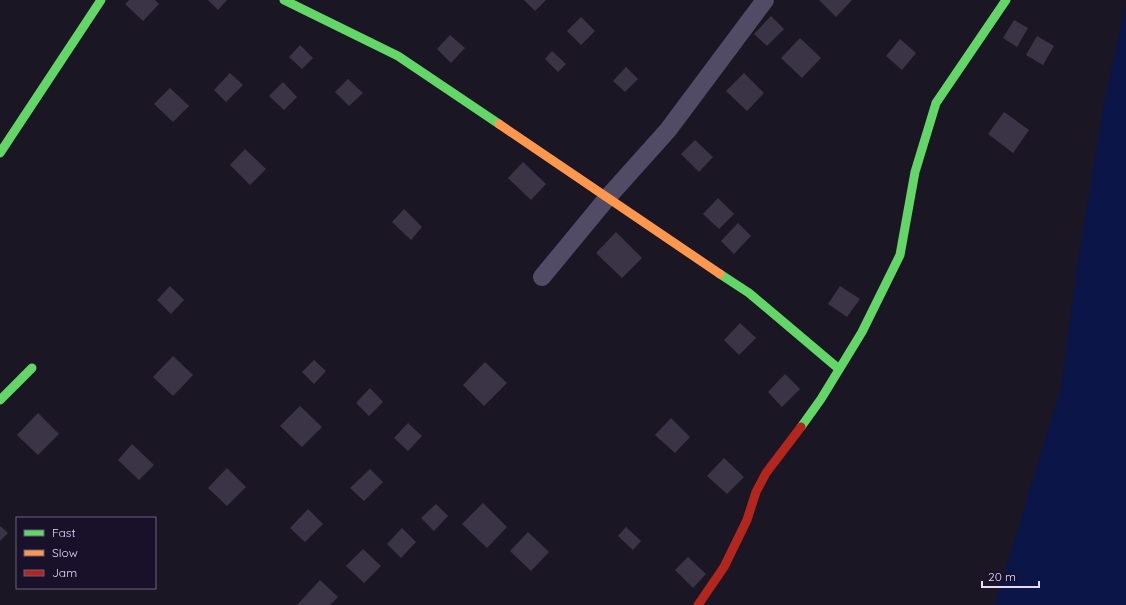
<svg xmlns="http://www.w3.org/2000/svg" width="1126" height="605" font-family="Quicksand,sans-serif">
	<rect width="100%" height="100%" fill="#1b1624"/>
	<path fill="#0c1547" d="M1126,3v602h-131l66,-218 15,-113 29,-175z"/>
	<g fill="#3b3446">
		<path d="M129,0h26l4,4 -16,17 -18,-17z"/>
		<path d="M208,0h19l-9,10z"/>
		<path d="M524,0h22l-11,11z"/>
		<path d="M819,0h33l-16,17z"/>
		<path d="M771,16l13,13 -17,17 -13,-12z"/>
		<path d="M581,17l14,14 -14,14 -14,-14z"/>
		<path d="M1014,20l14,8 -11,19 -14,-9z"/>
		<path d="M450,35l15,13 -14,15 -14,-14z"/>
		<path d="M1037,36l17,10 -11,19 -17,-10z"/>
		<path d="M800,38l21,20 -19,20 -21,-20z"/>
		<path d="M900,39l16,14 -14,17 -16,-14z"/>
		<path d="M300,45l13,13 -11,11 -13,-12z"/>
		<path d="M552,51l14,13 -8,8 -13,-13z"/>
		<path d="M626,67l12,12 -13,13 -12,-11z"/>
		<path d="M230,73l13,12 -17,17 -12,-12z"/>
		<path d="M744,73l20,20 -17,18 -21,-20z"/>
		<path d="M348,79l15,14 -14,13 -14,-14z"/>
		<path d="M283,82l14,15 -13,13 -15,-14z"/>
		<path d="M170,88l19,18 -16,16 -19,-18z"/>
		<path d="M1004,112l25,18 -16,23 -25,-19z"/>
		<path d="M695,140l18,17 -14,15 -18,-18z"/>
		<path d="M245,149l21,20 -16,16 -20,-20z"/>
		<path d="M523,162l23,22 -15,16 -23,-22z"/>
		<path d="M718,198l16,16 -15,15 -16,-15z"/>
		<path d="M404,209l18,18 -11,13 -19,-18z"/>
		<path d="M738,223l13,13 -17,18 -13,-13z"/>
		<path d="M616,232l26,26 -20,20 -26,-25z"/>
		<path d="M170,286l14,14 -13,14 -14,-14z"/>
		<path d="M840,286l20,13 -13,18 -19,-13z"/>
		<path d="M740,323l16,15 -17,17 -15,-15z"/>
		<path d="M173,356l20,19 -20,21 -20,-19z"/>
		<path d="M314,360l12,11 -12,13 -12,-12z"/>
		<path d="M485,362l22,21 -23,23 -21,-21z"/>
		<path d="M785,374l15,15 -18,18 -14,-15z"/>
		<path d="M370,388l13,14 -14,14 -13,-13z"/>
		<path d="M300,406l22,21 -20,20 -22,-21z"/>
		<path d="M38,413l21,21 -21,21 -21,-20z"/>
		<path d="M671,418l19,19 -15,16 -20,-18z"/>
		<path d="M408,423l14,13 -14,15 -14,-13z"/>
		<path d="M132,444l22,21 -15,15 -21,-20z"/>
		<path d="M724,458l20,19 -17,17 -20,-18z"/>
		<path d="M227,468l19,19 -19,19 -19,-18z"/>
		<path d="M370,469l13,13 -19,19 -14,-13z"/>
		<path d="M483,503l24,24 -20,21 -25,-24z"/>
		<path d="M436,504l12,12 -14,15 -13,-13z"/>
		<path d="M308,509l15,15 -18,18 -15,-14z"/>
		<path d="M0,526l8,7 -8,8z"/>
		<path d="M626,527l15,14 -8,9 -15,-14z"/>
		<path d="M402,528l14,14 -15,16 -14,-14z"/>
		<path d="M528,532l21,20 -18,19 -21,-20z"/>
		<path d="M363,549l18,17 -17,17 -18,-17z"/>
		<path d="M688,557l18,17 -13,14 -18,-18z"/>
		<path d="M320,580l18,17 -8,8h-33z"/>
	</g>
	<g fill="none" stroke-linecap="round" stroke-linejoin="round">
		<path stroke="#514b65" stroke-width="18" d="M542,277l66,-80 60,-67 97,-130"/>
		<g stroke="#63d668" stroke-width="9">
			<path d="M284,0l114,56 101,68"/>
			<path d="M0,153l101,-153"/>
			<path d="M720,274l29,19 90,76"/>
			<path d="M0,400l32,-32"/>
			<path d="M801,427l20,-28 41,-67 38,-77 15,-83 21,-69 70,-103"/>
		</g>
		<path stroke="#ff974d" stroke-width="9" d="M499,124l221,150"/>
		<path stroke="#b3261e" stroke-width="9" d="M698,605l26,-38 23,-47 9,-28 10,-19 35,-46"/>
	</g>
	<rect x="16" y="517" width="140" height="72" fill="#19102a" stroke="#6b607f"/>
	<rect x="24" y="530" width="20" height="6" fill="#63d668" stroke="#6b607f"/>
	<text x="52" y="537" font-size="12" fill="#e5d9ff">Fast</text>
	<rect x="24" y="550" width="20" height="6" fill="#ff974d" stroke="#6b607f"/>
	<text x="52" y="557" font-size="12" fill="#e5d9ff">Slow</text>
	<rect x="24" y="570" width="20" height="6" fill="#b3261e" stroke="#6b607f"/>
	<text x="52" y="577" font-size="12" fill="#e5d9ff">Jam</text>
	<path d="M982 581v6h57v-6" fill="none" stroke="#e5d9ff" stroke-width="2"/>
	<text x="988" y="581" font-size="12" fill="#e5d9ff" stroke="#19102a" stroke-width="3" paint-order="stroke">20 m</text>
</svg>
